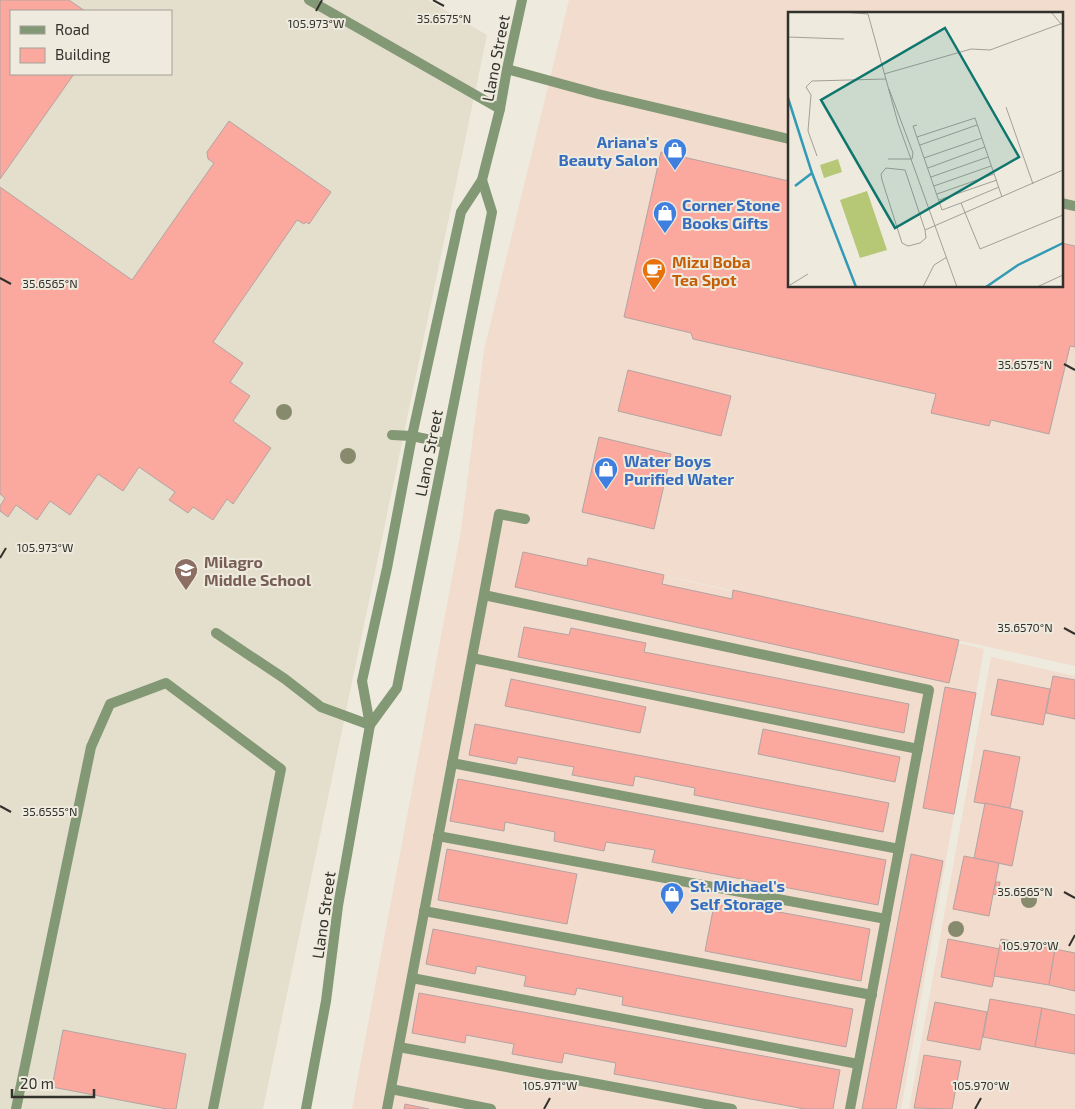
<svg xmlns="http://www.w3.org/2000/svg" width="1075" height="1109" font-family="'Exo 2',sans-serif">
	<rect width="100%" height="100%" fill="#eeeade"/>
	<g fill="#f1dcce" fill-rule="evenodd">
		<path d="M569,0h506v666l-463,-102 372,85 -83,460h-549l109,-579 23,-180zM789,14h272v272h-272z"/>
		<path d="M991,657l84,19v433h-166z"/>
	</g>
	<path fill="#e4dfcc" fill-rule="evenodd" d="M0,0h428l59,35 -224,1074h-263zM11,11h160v63h-160z"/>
	<g fill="#fba89e" stroke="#b2a4a2">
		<path d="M0,0h69l16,11h-74v63h63l-74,105z"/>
		<path d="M229,121l102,71 -22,32 -3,-2 -2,2 -7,-4 -84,122 30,21 -13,19 20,14 -17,25 38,27 -38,56 -6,-5 -14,21 -20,-13 -5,6 -19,-13 6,-8 -36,-25 -16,24 -25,-17 -28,41 -20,-14 -13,19 -21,-15 -8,12 -8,-6v-5l5,-8 -5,-4v-307l132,93 82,-117 -6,-4 -1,-7z"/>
		<path d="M661,152l128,29v105h272v-43l14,3v101l-5,-1 -21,88 -58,-14 -2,6 -58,-13 5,-19 -243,-55 -2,-6 -67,-16z"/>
		<path d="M628,370l103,26 -10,40 -103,-25z"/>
		<path d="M599,437l72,17 -17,75 -72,-17z"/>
		<path d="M523,552l64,14 1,-8 76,17 -2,9 70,15 1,-9 226,50 -10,43 -434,-96z"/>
		<path d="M524,627l45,8 2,-7 75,15 -2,9 265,52 -5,29 -386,-76z"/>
		<path d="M1053,676l22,4v39l-29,-6z"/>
		<path d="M511,679l135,28 -6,26 -135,-27z"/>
		<path d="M998,679l52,10 -7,36 -52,-10z"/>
		<path d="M945,687l31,6 -22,121 -31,-6z"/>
		<path d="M475,724l414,79 -6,29 -189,-37 1,-7 -60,-12 -2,10 -61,-11 2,-8 -56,-10 -2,7 -47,-9z"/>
		<path d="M763,729l137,28 -5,25 -137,-28z"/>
		<path d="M984,750l36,7 -10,51 -36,-6z"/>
		<path d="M458,779l428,81 -8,45 -226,-43 3,-12 -49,-8 -2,9 -50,-10 1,-9 -50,-10 -1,9 -54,-10z"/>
		<path d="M985,803l38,8 -11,55 -38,-8z"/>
		<path d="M447,849l130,25 -10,50 -129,-24z"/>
		<path d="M911,854l32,7 -47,248h-34z"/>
		<path d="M964,856l35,7 -10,53 -36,-7z"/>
		<path d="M996,882h4l-2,13 -5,-1z"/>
		<path d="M715,900l155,29 -9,52 -156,-30z"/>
		<path d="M433,929l420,80 -7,38 -224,-42 1,-8 -46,-9 -2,7 -51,-9 2,-10 -49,-10 -2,8 -49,-10z"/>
		<path d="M948,939l52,10 -8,38 -51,-10z"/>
		<path d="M1001,939l54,10 -6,36 -55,-9z"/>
		<path d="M1055,949l20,4v38l-26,-6z"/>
		<path d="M419,993l421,77 -7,39h-28l-191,-35 2,-11 -52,-10 -2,10 -50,-9 2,-10 -48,-9 -1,8 -53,-10z"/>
		<path d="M990,999l52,9 -7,39 -52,-10z"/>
		<path d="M935,1002l52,10 -7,38 -53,-10z"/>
		<path d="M1042,1008l33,7v39l-40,-7z"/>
		<path d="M63,1030l123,24 -10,55h-9l-115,-22z"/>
		<path d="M924,1055l37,6 -9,48 -38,-1z"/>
		<path d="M405,1104l24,5h-25z"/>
	</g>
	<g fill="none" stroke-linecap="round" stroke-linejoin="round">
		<g stroke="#839875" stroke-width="10">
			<path d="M309,0l191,109"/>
			<path d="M507,69l91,25 191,45"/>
			<path d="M1061,203l14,3"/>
			<path d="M484,595l445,95 -79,419"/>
			<path d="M216,633l69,46 36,28 49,18"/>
			<path d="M472,658l446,91"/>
			<path d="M452,763l447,86"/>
			<path d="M438,836l448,83"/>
			<path d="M424,911l448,84"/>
			<path d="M412,978l446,86"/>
			<path d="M399,1047l333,62"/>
			<path d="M391,1089l100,20"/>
			<path d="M16,1109l75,-362 19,-43 56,-21 115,86 -68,340"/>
			<path d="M387,1109l112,-595 26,5"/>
		</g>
		<g stroke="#839875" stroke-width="10">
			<path d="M392,435l20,1 33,7"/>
			<path d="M370,725l27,-37 95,-476 -10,-32"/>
			<path d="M306,1109l20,-108 12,-95 32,-181 -8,-44 25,-113 25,-132 49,-224 21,-32 18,-71 7,-40 15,-69"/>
		</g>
	</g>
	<g fill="#888a6e">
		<circle cx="284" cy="412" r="8"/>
		<circle cx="348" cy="456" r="8"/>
		<circle cx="1029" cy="900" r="8"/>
		<circle cx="956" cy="929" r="8"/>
	</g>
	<path fill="none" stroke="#32312c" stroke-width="2" d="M433,0l11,6M316,11l6,-11M0,278l11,6M1064,364l11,6M0,558l6,-10M1064,628l11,6M0,806l11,6M1064,892l11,6M1069,946l6,-11M544,1109l6,-11M975,1109l6,-11"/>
	<defs>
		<g id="shop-pin" transform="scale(1.25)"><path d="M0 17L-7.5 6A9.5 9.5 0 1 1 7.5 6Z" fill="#3f7fe0" stroke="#eeeade"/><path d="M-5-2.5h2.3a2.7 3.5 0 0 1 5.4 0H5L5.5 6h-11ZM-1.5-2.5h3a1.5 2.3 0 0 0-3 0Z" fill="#fff"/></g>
		<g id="cafe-pin" transform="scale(1.25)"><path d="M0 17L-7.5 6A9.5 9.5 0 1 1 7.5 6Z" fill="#e8710a" stroke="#eeeade"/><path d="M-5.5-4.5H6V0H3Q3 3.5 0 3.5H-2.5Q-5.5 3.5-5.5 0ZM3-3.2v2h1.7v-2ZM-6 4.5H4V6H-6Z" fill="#fff"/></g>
		<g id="school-pin" transform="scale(1.25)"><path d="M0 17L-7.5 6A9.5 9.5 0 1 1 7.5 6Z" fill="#8d6e63" stroke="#eeeade"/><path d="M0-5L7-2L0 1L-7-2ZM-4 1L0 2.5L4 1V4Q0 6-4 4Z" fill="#fff"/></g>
	</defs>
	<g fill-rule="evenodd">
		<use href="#shop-pin" x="675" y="150"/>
		<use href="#shop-pin" x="665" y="213"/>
		<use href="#cafe-pin" x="654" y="270"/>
		<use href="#shop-pin" x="606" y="469"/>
		<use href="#school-pin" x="186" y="570"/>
		<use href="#shop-pin" x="672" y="894"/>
	</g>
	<g text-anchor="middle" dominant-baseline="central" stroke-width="4" stroke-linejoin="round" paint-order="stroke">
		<g font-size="16" fill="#32312c" stroke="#eeeade">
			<text transform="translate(495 58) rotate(-79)">Llano Street</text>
			<text transform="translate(428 453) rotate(-79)">Llano Street</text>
			<text transform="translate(323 915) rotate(-82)">Llano Street</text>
		</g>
		<g font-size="16" font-weight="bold" fill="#366cbe" stroke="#eeeade" text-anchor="start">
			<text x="658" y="141" text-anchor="end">Ariana's<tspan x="658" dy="18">Beauty Salon</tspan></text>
			<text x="682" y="204">Corner Stone<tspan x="682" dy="18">Books Gifts</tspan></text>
			<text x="624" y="460">Water Boys<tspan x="624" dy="18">Purified Water</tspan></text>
			<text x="690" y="885">St. Michael's<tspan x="690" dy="18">Self Storage</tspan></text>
		</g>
		<g font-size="16" font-weight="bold" fill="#c56008" stroke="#eeeade" text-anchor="start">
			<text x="672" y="261">Mizu Boba<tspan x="672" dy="18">Tea Spot</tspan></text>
		</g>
		<g font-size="16" font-weight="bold" fill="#785e54" stroke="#eeeade" text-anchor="start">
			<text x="204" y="561">Milagro<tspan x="204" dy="18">Middle School</tspan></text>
		</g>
	</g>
	<g transform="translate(788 12)">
		<rect width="275" height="275" fill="#eeeade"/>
		<path d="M50,147l4,13 -18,6 -4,-13zM79,179l20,59 -27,8 -20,-58z" fill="#b6c876"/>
		<path fill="none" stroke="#339ab6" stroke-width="2.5" d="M0,86l24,75 -17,13M24,161l44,114M198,275l32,-22 45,-22"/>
		<path fill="none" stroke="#a3a097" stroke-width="1" d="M55,0l25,2 30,109 59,164M263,0l11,13M0,25l56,2M96,62l87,-25 19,1 73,-27M101,77l24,64 -1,6M218,95l27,77M129,113l-4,1 29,84 19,-7 19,46 83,-34M129,125l58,-19 27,79M132,133l57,-20M29,144l-9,-25 3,-36 -5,-8 6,-6 74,-2M136,146l58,-20M100,147h24M98,156l19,2 20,60 1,8 -6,5 -12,3 -6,-3 -20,-63 -1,-6zM140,156l57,-21M143,165l57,-20M146,174l57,-20M149,182l57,-20M151,188l58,-20M173,191l38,-16M137,218l138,-60M2,273l18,-11M135,275l11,-22 13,-8M249,275l26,-12"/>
		<path fill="#0f766e" fill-opacity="0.15" stroke="#0f766e" stroke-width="2.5" d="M157,16l74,129 -124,71 -74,-128z"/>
		<rect width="275" height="275" fill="none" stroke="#32312c" stroke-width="2.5"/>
	</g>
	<g font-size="12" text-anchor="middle" fill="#32312c" stroke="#eeeade" stroke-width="4" stroke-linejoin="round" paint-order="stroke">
		<text x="444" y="23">35.6575°N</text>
		<text x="316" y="28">105.973°W</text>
		<text x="50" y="288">35.6565°N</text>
		<text x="1025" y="369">35.6575°N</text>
		<text x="45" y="552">105.973°W</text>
		<text x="1025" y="632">35.6570°N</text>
		<text x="50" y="816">35.6555°N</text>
		<text x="1025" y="896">35.6565°N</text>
		<text x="1030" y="950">105.970°W</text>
		<text x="550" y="1090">105.971°W</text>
		<text x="981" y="1090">105.970°W</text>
	</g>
	<rect x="10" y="10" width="162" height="65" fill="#eeeade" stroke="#a3a097"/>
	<rect x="20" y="26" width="25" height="8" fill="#839875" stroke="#a3a097"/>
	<text x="55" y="35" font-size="15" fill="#32312c">Road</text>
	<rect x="20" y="48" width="25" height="15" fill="#fba89e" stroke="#a3a097"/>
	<text x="55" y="60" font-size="15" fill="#32312c">Building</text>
	<path d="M12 1089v8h82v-8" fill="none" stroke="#32312c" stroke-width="2.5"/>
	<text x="20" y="1089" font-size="15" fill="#32312c" stroke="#eeeade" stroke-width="4" paint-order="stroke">20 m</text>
</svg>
